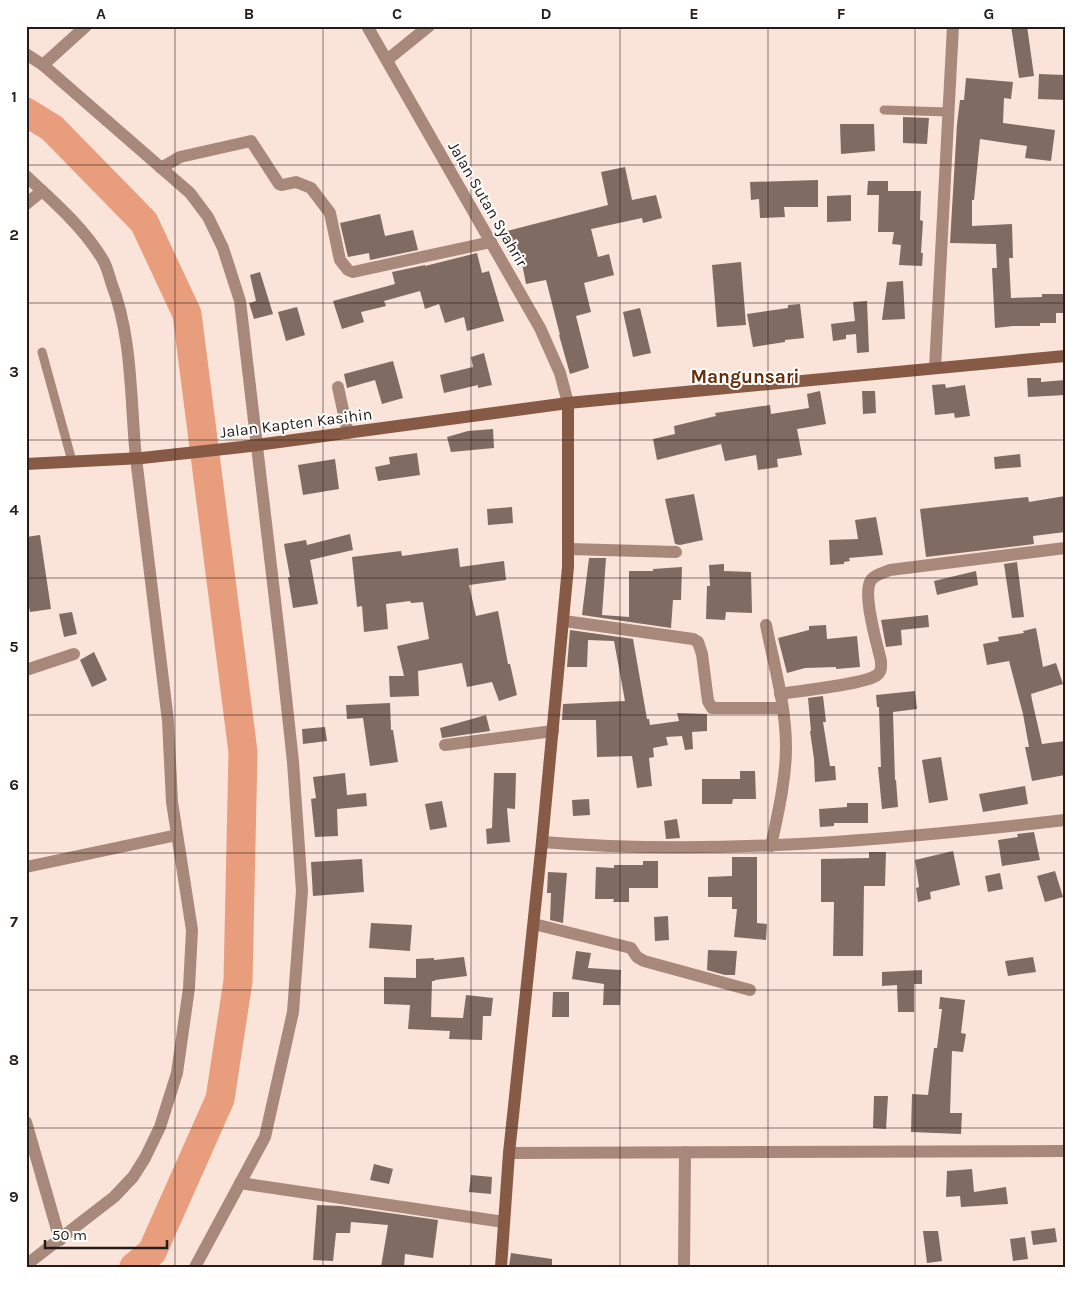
<svg xmlns="http://www.w3.org/2000/svg" width="1091" height="1293" font-family="Karla,sans-serif">
	<rect width="100%" height="100%" fill="#fae3d9"/>
	<g fill="none" stroke-linecap="round" stroke-linejoin="round">
		<path stroke="#e89e7c" stroke-width="29" d="M26,112l26,16 92,94 43,92 56,438 -5,229 -18,118 -68,153 -18,15"/>
	</g>
	<g fill="#7f6b62">
		<path d="M1011,26h16l7,50 -15,2z"/>
		<path d="M1039,74l26,1v25l-27,-1z"/>
		<path d="M966,78l47,4 -2,17 -7,-1 -1,25 52,7 -4,31 -26,-3 2,-12 -47,-7 -6,61h-2v26l40,-2 1,34h-4l2,40 31,-1v-3h23v19h-9v10h-16v3h-27l-18,2 -3,-60h5l-1,-24 -46,-1 7,-119 3,-24h4z"/>
		<path d="M903,117l26,1 -2,26 -24,-1z"/>
		<path d="M840,124h34l1,27 -34,3z"/>
		<path d="M625,167l7,33 24,-5 6,23 -19,5 -1,-5 -51,11 7,28 11,-3 5,21 -30,8 7,29 -15,4 13,52 -19,6 -11,-39h1l-14,-55 -20,4 -6,-31 -11,3 -6,-24 105,-27 -7,-33z"/>
		<path d="M818,180v27h-34l1,10 -25,1 -1,-19 -8,1 -1,-18z"/>
		<path d="M868,181h20v10h33l-1,29 3,1 -2,32h2l-1,13 -23,-1 2,-20 -9,-1 2,-12h-16l1,-37h-12z"/>
		<path d="M851,195v26l-24,1v-26z"/>
		<path d="M380,214l5,22 28,-6 5,20 -48,10 -1,-7 -21,4 -8,-34z"/>
		<path d="M477,253l5,20 7,-2 15,50 -37,10 -3,-14 -19,6 -6,-19 -14,5 -5,-18 -36,10 2,5 -25,6 3,10 -22,7 -9,-28 62,-17 -3,-12 33,-7v1z"/>
		<path d="M741,262l5,63 -29,2 -5,-62z"/>
		<path d="M260,272l13,42 -19,5 -5,-16 7,-2 -6,-26z"/>
		<path d="M903,281l2,38 -23,1 5,-38z"/>
		<path d="M867,301l2,51 -12,1 -1,-19 -10,1v4l-13,2 -2,-17 24,-3 -2,-19z"/>
		<path d="M800,304l4,34 -19,2v2l-32,5 -6,-33 41,-6v-3z"/>
		<path d="M297,307l8,28 -19,6 -8,-29z"/>
		<path d="M640,308l11,45 -18,4 -10,-45z"/>
		<path d="M484,353l8,32 -14,3v-3l-34,8 -4,-18 33,-8 -2,-10z"/>
		<path d="M393,361l10,37 -21,6 -7,-24 -28,8 -3,-14z"/>
		<path d="M1027,378h14v4l24,-2v15l-37,2z"/>
		<path d="M945,384l1,4 19,-3 5,31 -15,2 -1,-5 -19,2 -3,-30z"/>
		<path d="M820,391l6,33 -29,5 5,26 -25,4 1,8 -20,3 -2,-15 -31,6 -4,-17 -64,16 -4,-21 22,-5 -1,-8 42,-10 -1,-3 55,-8 1,9 38,-6 -2,-14z"/>
		<path d="M862,391h13l1,22 -13,1z"/>
		<path d="M493,429l1,19 -43,4 -4,-15 21,-6z"/>
		<path d="M417,453l3,22 -42,6 -3,-14 15,-3 -1,-7z"/>
		<path d="M1020,454l1,13 -26,2 -1,-12z"/>
		<path d="M335,459l4,30 -36,6 -5,-30z"/>
		<path d="M694,494l9,46 -23,5 -5,-1 -10,-45z"/>
		<path d="M1065,496v36l-32,4 1,8 -108,13 -6,-48 108,-12 1,5z"/>
		<path d="M512,507l1,16 -25,2 -1,-16z"/>
		<path d="M876,517l7,38 -34,3 1,3 -6,1v2l-14,1 -1,-25 29,-1 -3,-19z"/>
		<path d="M350,534l3,16 -43,10 8,44 -25,4 -5,-31h2l-6,-33 22,-4 1,5z"/>
		<path d="M40,535l11,74 -21,3 -4,-21v-54z"/>
		<path d="M458,548l2,19 44,-6 2,19 -37,5 7,31 22,-5 10,53h2l7,31 -18,6 -7,-19 -25,5 -5,-24 -44,8 1,25 -29,1 -1,-21h15l-7,-30 32,-7 -6,-37 -12,1 -1,-2 -24,3 2,25 -24,3 -2,-26 -5,1 -5,-50 49,-6 1,5z"/>
		<path d="M589,558h17l-4,57 27,2v-46h24v-2l29,-2 -1,33h-8l-2,28 -89,-13z"/>
		<path d="M1017,562l7,55 -12,1 -8,-54z"/>
		<path d="M724,564v7l27,1 1,41 -26,-1 -1,8 -19,-1 1,-33h3l-1,-21z"/>
		<path d="M976,571l2,14 -41,10 -3,-14z"/>
		<path d="M72,612l5,22 -13,3 -5,-23z"/>
		<path d="M928,615l1,12 -28,3 1,15 -16,2 -5,-27z"/>
		<path d="M826,625l1,14 30,-3 3,31 -24,2v-2l-31,1 -18,5 -9,-35 31,-8v-4z"/>
		<path d="M1036,628l7,39 13,-4 7,21 -32,10 1,6 10,44 23,-3v34l-33,6 -7,-34h4l-6,-33 -14,-53 -22,4 -4,-21 16,-3 -1,-4 26,-4 -1,-2z"/>
		<path d="M570,630l63,9 14,80h2l1,6 29,-4 -2,-8 30,1v17l-15,1 1,17 -8,1 -3,-14 -16,1 2,8 -15,3 1,9 -5,1 3,28 -15,2 -5,-32 -35,1 -1,-37h-34l1,-16 62,-3 -11,-60 -26,-1 -1,27h-20z"/>
		<path d="M94,652l13,28 -15,7 -12,-27z"/>
		<path d="M915,691l2,18 -24,3 2,68h1l2,27 -16,2 -4,-42h3l-2,-60h-2l-1,-12z"/>
		<path d="M823,696l3,26h-3l7,44h5l1,14 -21,2 -1,-23 -4,-28h1l-3,-33z"/>
		<path d="M390,703l1,27h2l5,32 -28,4 -7,-48 -16,1 -1,-14z"/>
		<path d="M486,715l4,16 -48,7 -2,-10z"/>
		<path d="M325,727l2,14 -24,3 -1,-15z"/>
		<path d="M941,757l7,43 -19,3 -7,-43z"/>
		<path d="M740,771h15l1,28h-23l-1,5h-30v-25h38z"/>
		<path d="M345,773l2,22 19,-2 1,13 -30,3 1,27 -23,1 -4,-38 5,-1 -3,-21z"/>
		<path d="M494,773h22l-1,36 -8,-1 3,34 -23,2 -1,-15 6,-1z"/>
		<path d="M1025,786l3,18 -45,8 -4,-18z"/>
		<path d="M589,799l1,16 -17,1 -1,-16z"/>
		<path d="M442,801l5,26 -17,3 -5,-26z"/>
		<path d="M847,803h21v20h-34v3l-14,1 -1,-18 28,-2z"/>
		<path d="M677,819l3,19 -14,1 -2,-18z"/>
		<path d="M1034,832l6,28 -38,6 -4,-26 20,-3 -1,-3z"/>
		<path d="M953,851l7,34 -30,7 1,7 -13,3 -2,-14 3,-1 -4,-27z"/>
		<path d="M869,852h17l-1,34h-21l-1,70h-30l1,-54h-13v-43l48,-1z"/>
		<path d="M732,857h25v66l10,1 -1,16 -32,-3 3,-28h-5v-12h-24v-20l24,-1z"/>
		<path d="M362,859l2,33 -51,4 -2,-34z"/>
		<path d="M643,861h15v27h-29v14h-16l1,-3h-19l1,-32 18,1v-3h29z"/>
		<path d="M1055,871l8,26 -18,5 -8,-26z"/>
		<path d="M548,872l19,1 -4,50 -13,-3 1,-27h-4z"/>
		<path d="M1000,873l3,16 -15,3 -3,-16z"/>
		<path d="M668,916l1,24 -14,1 -1,-24z"/>
		<path d="M371,923l41,2 -2,26 -41,-3z"/>
		<path d="M708,950l29,1 -2,24h-10l-18,-5z"/>
		<path d="M576,951l15,2 -3,15 33,2 -1,35h-17l1,-21 -32,-5z"/>
		<path d="M464,957l3,19 -32,4v1h-3l-1,36 32,1 3,-23 27,3 -2,18h-8l-1,24 -33,-1 1,-8 -42,-2 2,-24 -26,-1v-27l32,1v-19l18,-1v2z"/>
		<path d="M1033,957l3,15 -28,4 -3,-15z"/>
		<path d="M922,970v14h-8v28h-16l-1,-27 -15,1v-14z"/>
		<path d="M553,992h16v25h-17z"/>
		<path d="M940,997l25,3 -4,33 5,1 -3,18 -11,-1 -2,62h12l-1,21 -50,-2 1,-38 16,1 6,-47h3l5,-39h-3z"/>
		<path d="M874,1096h14l-2,33 -13,-1z"/>
		<path d="M374,1164l19,5 -4,15 -19,-4z"/>
		<path d="M972,1169l2,23 32,-5 2,17 -47,3 -1,-11 -14,1 1,-26z"/>
		<path d="M471,1175l21,2 -1,17 -22,-2z"/>
		<path d="M317,1205l23,1 98,14 -5,38 -28,-4 -1,13h-23l7,-42 -37,-3 -1,11h-14l-3,28 -20,-1z"/>
		<path d="M1055,1228l2,14 -24,3 -2,-14z"/>
		<path d="M923,1231h15l4,30 -15,2z"/>
		<path d="M1025,1237l3,22 -15,2 -3,-22z"/>
		<path d="M511,1253l41,6v8l-43,-1z"/>
	</g>
	<g fill="none" stroke-linecap="round" stroke-linejoin="round">
		<g stroke="#a8887a" stroke-width="9">
			<path d="M884,110l65,2"/>
			<path d="M42,352l30,109"/>
		</g>
		<g stroke="#a8887a" stroke-width="12">
			<path d="M367,26l173,302 20,45 8,30"/>
			<path d="M26,54l17,11 147,128 18,24 15,31 17,53 42,359 11,102 9,129 -9,121 -28,125 -70,130"/>
			<path d="M387,60l42,-34"/>
			<path d="M43,65l43,-39"/>
			<path d="M161,168l19,-11 71,-16 28,43 3,1 14,-3 15,6 19,25 10,47 8,10 5,2 138,-30"/>
			<path d="M26,176c28,26 57,51 77,84 4,7 6,15 8,22 22,56 19,117 25,176l32,263 4,81 20,128 -3,58 -12,85 -17,54 -15,31 -12,19 -19,20 -88,68"/>
			<path d="M26,204l16,-13"/>
			<path d="M935,368l18,-342"/>
			<path d="M338,387l10,46"/>
			<path d="M569,549l107,3"/>
			<path d="M564,621l129,18 5,3 4,12 6,47 4,7h70"/>
			<path d="M766,625c8,40 20,81 20,122 0,33 -8,66 -15,99"/>
			<path d="M26,670l48,-16"/>
			<path d="M780,694c18,-3 86,-10 97,-19 5,-4 4,-8 4,-14 -4,-17 -18,-64 -11,-79 3,-7 13,-9 20,-12l175,-22"/>
			<path d="M445,745l108,-14"/>
			<path d="M542,842c174,14 350,-2 523,-22"/>
			<path d="M26,867l151,-32"/>
			<path d="M534,924l97,24 6,9 7,4 106,29"/>
			<path d="M26,1122l34,118"/>
			<path d="M509,1153l556,-2"/>
			<path d="M240,1183l264,39"/>
			<path d="M684,1267l1,-115"/>
		</g>
		<g stroke="#875a45" stroke-width="12">
			<path d="M26,464l116,-6 100,-11 326,-44 497,-47"/>
			<path d="M501,1267l8,-114 33,-311 26,-275v-164"/>
		</g>
	</g>
	<path fill="none" stroke="#241c18" stroke-width="1" stroke-opacity="0.55" d="M175,26v1241M323,26v1241M471,26v1241M620,26v1241M768,26v1241M915,26v1241M26,165h1039M26,303h1039M26,440h1039M26,578h1039M26,715h1039M26,853h1039M26,990h1039M26,1128h1039"/>
	<g text-anchor="middle" dominant-baseline="central" stroke-width="4" stroke-linejoin="round" paint-order="stroke">
		<g font-size="16" fill="#241c18" stroke="#fff">
			<text transform="translate(488 204) rotate(60)">Jalan Sutan Syahrir</text>
			<text transform="translate(296 423) rotate(-7)">Jalan Kapten Kasihin</text>
		</g>
		<g font-size="19" font-weight="bold" fill="#6b2d08" stroke="#fff">
			<text x="745" y="377">Mangunsari</text>
		</g>
	</g>
	<rect width="1091" height="1293" fill="none" stroke="#ffffff" stroke-width="55"/>
	<path d="M45 1240v8h122v-8" fill="none" stroke="#241c18" stroke-width="2.5"/>
	<text x="52" y="1240" font-size="15" fill="#241c18" stroke="#ffffff" stroke-width="4" paint-order="stroke">50 m</text>
	<rect x="28" y="28" width="1036" height="1238" fill="none" stroke="#241c18" stroke-width="2"/>
	<g font-size="16" text-anchor="middle" font-weight="bold" fill="#241c18">
		<text x="101" y="19">A</text>
		<text x="249" y="19">B</text>
		<text x="397" y="19">C</text>
		<text x="546" y="19">D</text>
		<text x="694" y="19">E</text>
		<text x="841" y="19">F</text>
		<text x="989" y="19">G</text>
		<text x="14" y="102">1</text>
		<text x="14" y="240">2</text>
		<text x="14" y="377">3</text>
		<text x="14" y="515">4</text>
		<text x="14" y="652">5</text>
		<text x="14" y="790">6</text>
		<text x="14" y="927">7</text>
		<text x="14" y="1065">8</text>
		<text x="14" y="1202">9</text>
	</g>
</svg>
